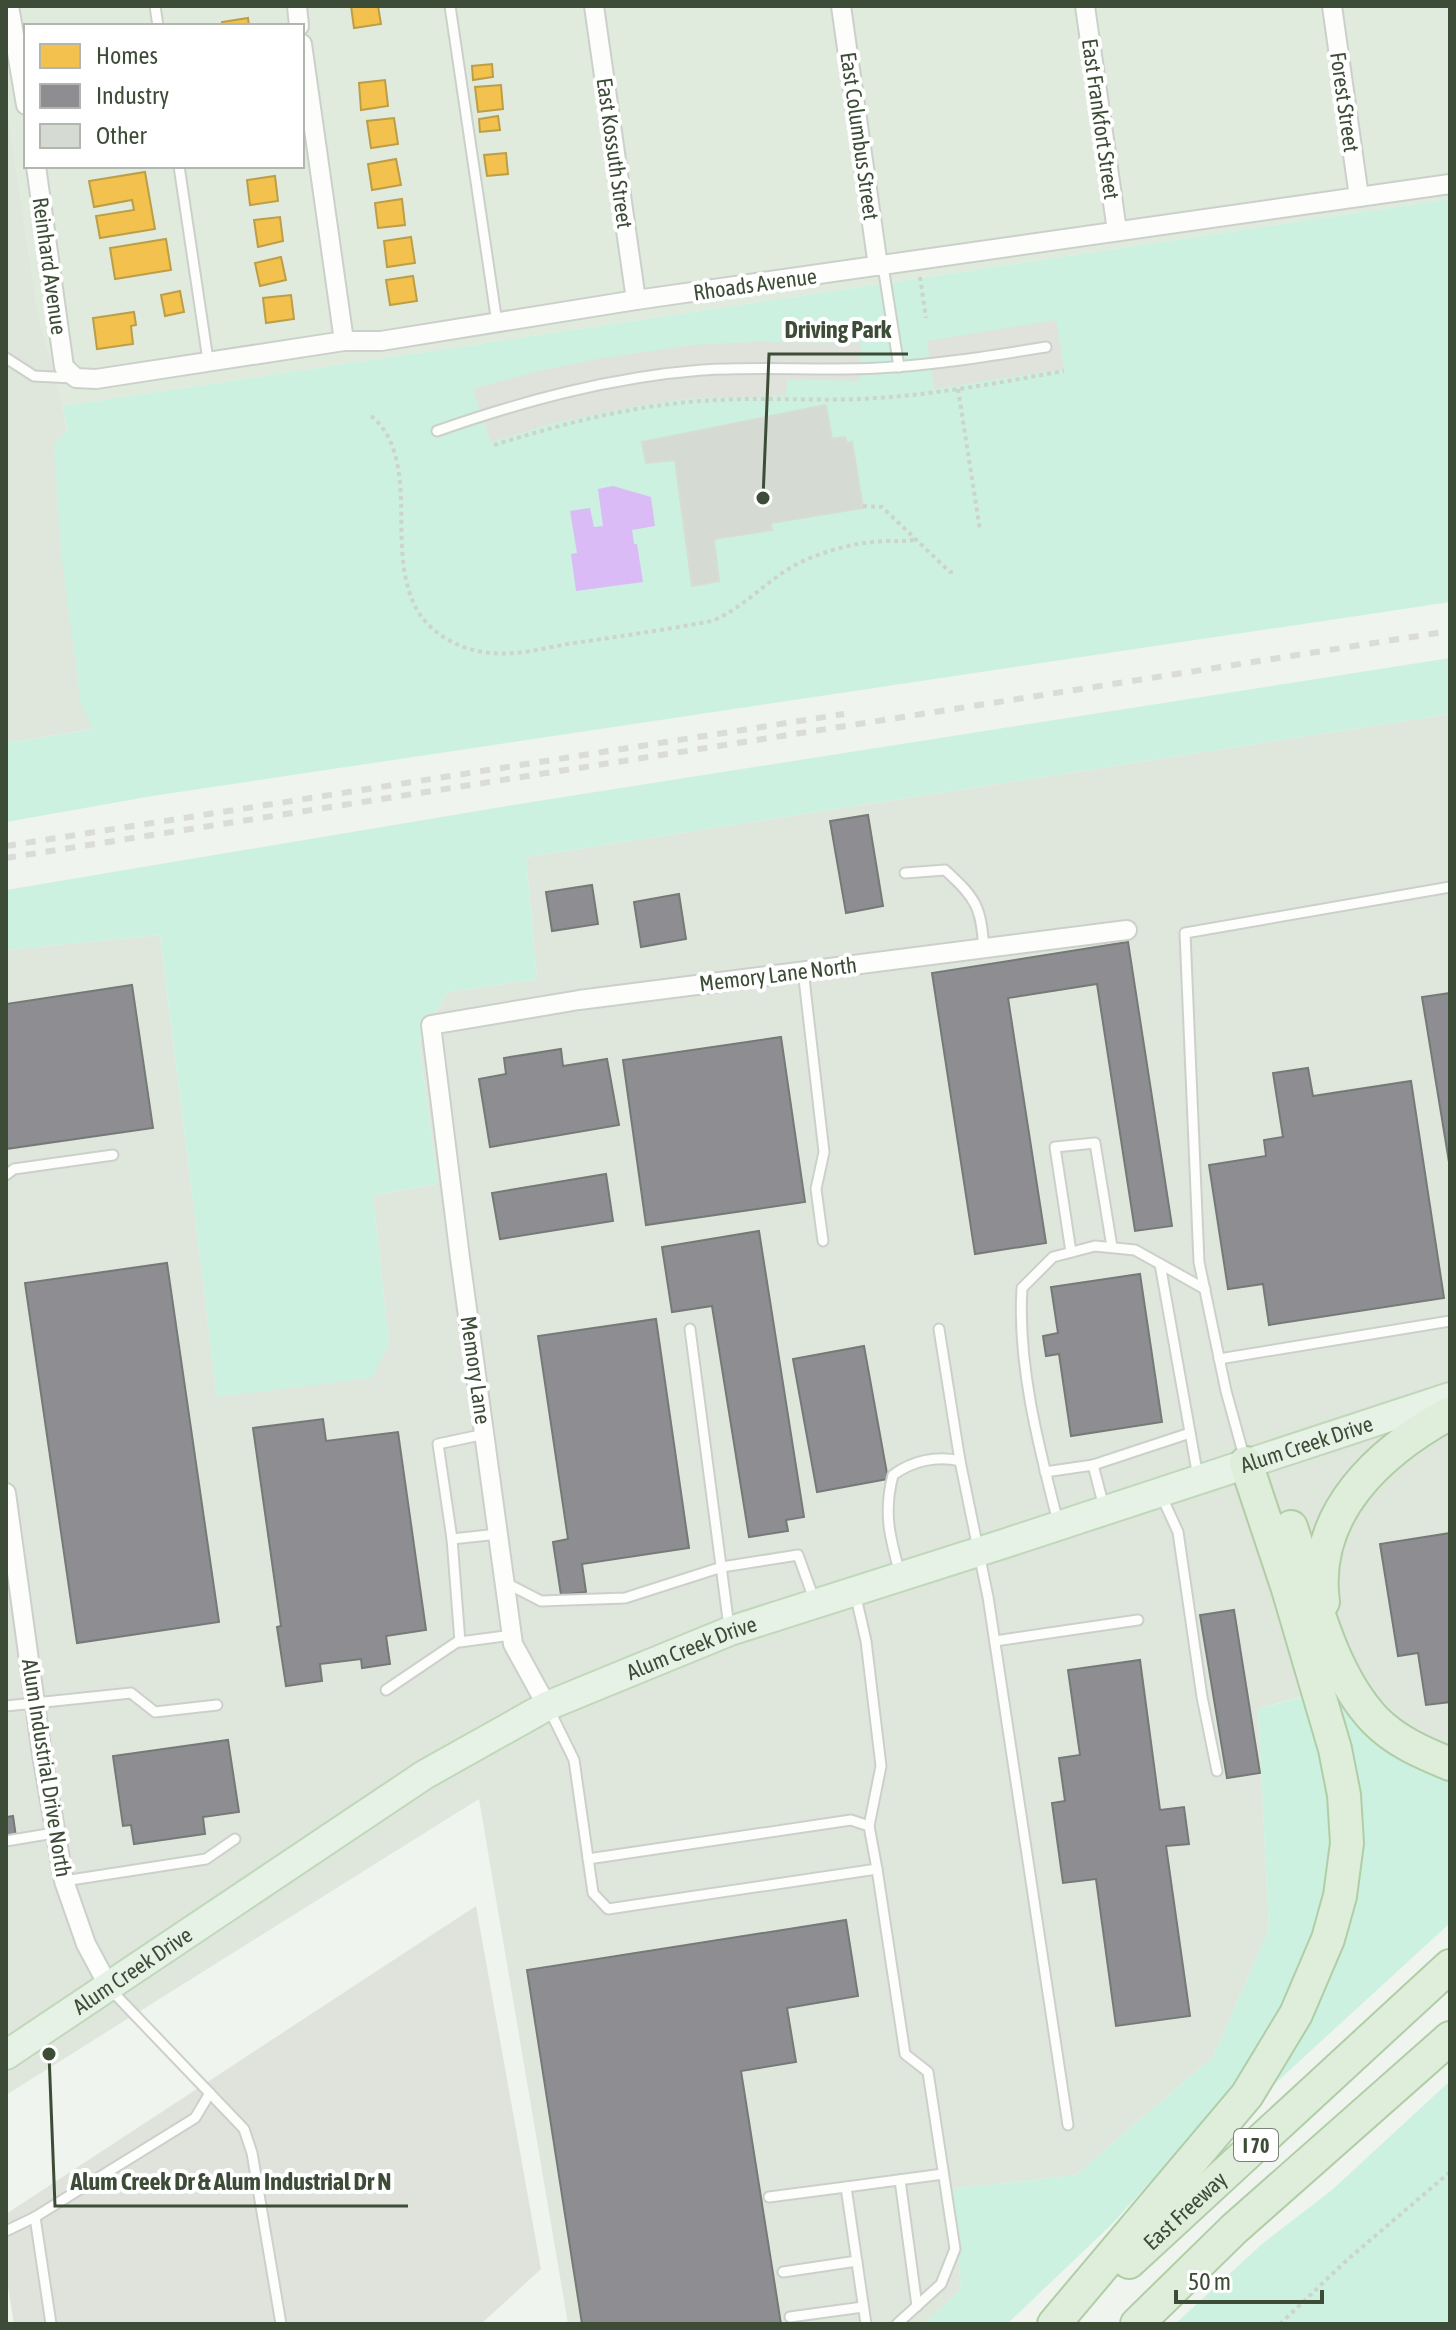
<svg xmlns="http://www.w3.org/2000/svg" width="1456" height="2330" font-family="'Asap Condensed',sans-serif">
	<rect width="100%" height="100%" fill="#eff4ee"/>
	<path fill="#e0eadd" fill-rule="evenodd" d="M6,6h1444v193l-1387,207 -25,-92 -32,-213zM26,26h276v140h-276z"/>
	<g fill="#dfe7dd">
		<path d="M6,101l32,213 25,92 47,320 -104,17z"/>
		<path d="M1450,714v1037l-31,-13 -58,-58 -103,29 11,220 -56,128 -137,118 -123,14 8,101 -37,34h-356l-89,-525 -473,296v-1145l154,-15 57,462 172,-53 -16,-149 65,-11 -19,-143 29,-49 89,-13 -11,-122z"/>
	</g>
	<g fill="#ccf1e0">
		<path d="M1450,199v403l-1298,194 -146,26v-79l87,-14 -12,-24 -20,-153 -7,-108 13,-13 -4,-25z"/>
		<path d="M1450,658v56l-924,143 11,122 -89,13 -29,49 19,143 -65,11 16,149 -18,34 -154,19 -57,-462 -154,15v-60l507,-85z"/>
		<path d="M1332,1688l118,88v147l-182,167 76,-168z"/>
		<path d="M1309,1695l28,144 -19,90 -23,57 -62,105 -122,134 -104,99h-83l37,-34 -9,-101 124,-14 137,-118 56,-128 -11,-220z"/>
		<path d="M1450,2081v243h-275l87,-80 70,-54z"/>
	</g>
	<g fill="#dfe3dc">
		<path d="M1056,320l8,49 -130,20 -7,-48z"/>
		<path d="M751,342l110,1 -1,38 -73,-2 -1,17 -101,3 -48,7 -87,18 -59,18 -18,-53 62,-17 56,-12 101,-15z"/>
		<path d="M476,1906l65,363 -60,55h-467l-8,-49v-61z"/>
	</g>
	<path fill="#dabbf5" d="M613,486l38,11 4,29 -23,4 2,14h3l6,38 -67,9 -5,-37 6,-1 -7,-42 20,-3 4,19 9,-1 -5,-37z"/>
	<g fill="#f2c14e" stroke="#bc9e47" stroke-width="2">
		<path d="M351,6h27l3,18 -27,4z"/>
		<path d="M248,18l1,8h-27v-4z"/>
		<path d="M492,64l1,13 -20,3 -1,-14z"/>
		<path d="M385,80l3,26 -27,4 -2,-27z"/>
		<path d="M501,85l2,24 -25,3 -3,-25z"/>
		<path d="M498,116l2,14 -20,2 -1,-13z"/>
		<path d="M394,118l4,26 -27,4 -4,-27z"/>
		<path d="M506,153l2,21 -21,2 -3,-21z"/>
		<path d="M396,159l5,26 -29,5 -4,-26z"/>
		<path d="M145,172l10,57 -55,9 -4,-22 38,-6 -2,-10 -38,7 -5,-26z"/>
		<path d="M275,176l3,25 -28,4 -3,-25z"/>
		<path d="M402,199l3,26 -27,3 -3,-25z"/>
		<path d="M280,217l3,24 -25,6 -4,-27z"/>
		<path d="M411,237l4,26 -28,4 -3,-26z"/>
		<path d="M166,239l5,31 -56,9 -5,-31z"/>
		<path d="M281,257l5,23 -26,6 -5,-23z"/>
		<path d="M413,276l4,25 -27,4 -4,-25z"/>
		<path d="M180,291l4,21 -19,4 -4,-21z"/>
		<path d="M291,295l3,24 -28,4 -3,-25z"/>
		<path d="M134,312l2,13 -5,1 2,18 -36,5 -4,-31z"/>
	</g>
	<g fill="#8d8d92" stroke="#757a77" stroke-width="2">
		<path d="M868,815l15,91 -37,7 -16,-92z"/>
		<path d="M592,885l6,39 -46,7 -6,-39z"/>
		<path d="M679,894l7,45 -45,8 -7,-45z"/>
		<path d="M1128,942l44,284 -37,5 -38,-247 -89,14 38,245 -71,11 -43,-281z"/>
		<path d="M132,985l21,143 -147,21v-145z"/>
		<path d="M1450,993v175l-28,-171z"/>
		<path d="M781,1037l24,165 -159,23 -23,-165z"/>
		<path d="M561,1049l2,17 44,-7 12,66 -129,22 -11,-68 27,-5 -2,-16z"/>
		<path d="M1308,1068l5,28 98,-15 33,217 -175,27 -6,-41 -35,5 -19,-124 57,-9 -2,-16 19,-3 -10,-64z"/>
		<path d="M606,1174l7,47 -113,18 -8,-46z"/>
		<path d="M759,1231l45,286 -18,3 2,11 -39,6 -37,-231 -40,6 -10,-65z"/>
		<path d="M167,1263l52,359 -142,21 -52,-360z"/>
		<path d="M1140,1274l22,148 -91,14 -12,-82 -13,2 -3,-20 15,-3 -7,-46z"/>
		<path d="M656,1319l33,229 -107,16 4,28 -25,3 -8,-53 15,-3 -30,-203z"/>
		<path d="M864,1346l24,133 -71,13 -24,-133z"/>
		<path d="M323,1419l3,22 72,-9 28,198 -40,6 4,28 -28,4 -1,-9 -41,5 2,17 -36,5 -9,-59 4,-1 -28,-198z"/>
		<path d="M1450,1533v169l-24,3 -8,-52 -20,3 -18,-112z"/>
		<path d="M1234,1610l26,163 -33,5 -27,-163z"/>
		<path d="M1140,1660l20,150 24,-3 5,37 -23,2 24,170 -74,10 -20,-147 -33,4 -11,-80 13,-2 -6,-43 21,-3 -12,-85z"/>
		<path d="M228,1740l11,72 -36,5 2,17 -71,10 -3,-19 -8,1 -10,-70z"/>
		<path d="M6,1812l1,5 6,-1 3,21 -10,1z"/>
		<path d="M846,1920l12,76 -71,12 9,54 -55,9 40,253h-199l-55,-354z"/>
	</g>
	<path fill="#d5dbd3" stroke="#d6ddd3" stroke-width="2" d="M826,405l6,34 13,-2 2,6 5,-1 11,66 -92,15 1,7 -58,9 5,42 -27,5 -17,-126 -29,3 -4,-21z"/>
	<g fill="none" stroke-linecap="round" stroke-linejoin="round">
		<g stroke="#cbd1ca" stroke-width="13">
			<g id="lane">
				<path d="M155,6l3,20"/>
				<path d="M450,6l47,317"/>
				<path d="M179,166l29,194"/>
				<path d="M883,266l16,101"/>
				<path d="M6,358l28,18 39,2"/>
				<path d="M437,431c86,-30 174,-54 265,-61 59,-4 118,1 176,-2 57,-3 112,-12 168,-21"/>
				<path d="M905,873l40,-3c32,29 36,37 39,80"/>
				<path d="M803,970l21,182 -8,37 7,52"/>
				<path d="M6,1175l8,-6 99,-14"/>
				<path d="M1071,1252l-16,-105 40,-4 17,104"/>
				<path d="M1160,1264l38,213"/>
				<path d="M690,1329l39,298"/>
				<path d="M939,1329l21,132"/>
				<path d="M1219,1359l231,-38"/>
				<path d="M485,1434l-47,10 14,95 8,103 52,-7"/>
				<path d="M1245,1460l-19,-69 -27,-129 -14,-329 265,-46"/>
				<path d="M1093,1465l97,-32"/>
				<path d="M1045,1472l48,-7 11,42"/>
				<path d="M1161,1495l17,37 24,165 15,74"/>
				<path d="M1058,1522c-19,-74 -41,-158 -36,-234l31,-31 42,-11 40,4 70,39"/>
				<path d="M452,1539l46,-5"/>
				<path d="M900,1574c-10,-36 -17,-61 -7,-99 19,-14 44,-20 67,-14l28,136 80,528"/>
				<path d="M506,1583l35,18 84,-3 97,-31 76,-12 16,44"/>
				<path d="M855,1593l11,48 15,125 -12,60"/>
				<path d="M995,1641l143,-21"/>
				<path d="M386,1690l74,-50"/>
				<path d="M6,1706l125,-13 24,19 62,-7"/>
				<path d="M549,1709l25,51 19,133 15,16 269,-40 28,185 23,18 27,177 -14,35 -44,40"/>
				<path d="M6,1841l48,-8"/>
				<path d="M588,1859l263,-39 18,6 8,43"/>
				<path d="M64,1881l142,-22 29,-20"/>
				<path d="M111,1990l133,139 8,24 29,171"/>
				<path d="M900,2180l17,126"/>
				<path d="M769,2197l77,-10"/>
				<path d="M35,2217l16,107"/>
				<path d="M6,2231l29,-14 160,-99 15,-25"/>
				<path d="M783,2272l74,-11"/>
				<path d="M790,2317l73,-10"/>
				<path d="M866,2324l-20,-137 97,-13"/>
			</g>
		</g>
		<g stroke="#cbd1ca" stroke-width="22">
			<g id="street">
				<path d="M9,6l17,99"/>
				<path d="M297,6l2,20"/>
				<path d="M594,6l42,294"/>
				<path d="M841,6l37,260"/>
				<path d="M1085,6l32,225"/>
				<path d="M1332,6l27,191"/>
				<path d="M302,44l42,297"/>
				<path d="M36,166l28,201 12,11 20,1 248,-38h37l255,-41 814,-116"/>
				<path d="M6,1493l36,262 22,126 22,63 23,43"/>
				<path d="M547,1706l-34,-62 -53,-386 -29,-233 148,-25 548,-70"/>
			</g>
		</g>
		<g stroke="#bfd8b9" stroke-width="32">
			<g id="primary">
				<path id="s1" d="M6,2055l418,-280 123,-69 183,-75 273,-87 447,-147"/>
			</g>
		</g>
		<g stroke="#b0cea6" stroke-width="36">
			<g id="highway">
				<path d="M1291,1527c21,62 38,145 84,193 20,21 48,33 75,44"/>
				<path d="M1323,1602c-12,-89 57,-151 127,-189"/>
				<path id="s2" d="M1129,2262l321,-296"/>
				<path d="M1054,2324l193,-229 49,-81 32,-75 12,-43 7,-53 -3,-48 -9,-46 -47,-160 -42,-126"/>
				<path d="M1137,2324l97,-95 216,-191"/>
			</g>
		</g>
		<g stroke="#cdd4cc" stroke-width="4" stroke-dasharray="4 4" stroke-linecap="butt">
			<path d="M920,277l6,41"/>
			<path d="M958,389l22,141"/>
			<path d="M371,416c24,18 29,54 30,83 1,36 -2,74 14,107 12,25 41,42 68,46 27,5 58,-3 84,-8 49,-7 97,-14 145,-23 34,-14 56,-43 89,-59 26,-12 56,-20 85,-21 11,0 20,1 31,-2"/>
			<path d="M494,445c74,-23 148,-42 225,-45 53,-3 106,2 158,-2 63,-4 125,-16 187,-27"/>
			<path d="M863,506l19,1 68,65h4"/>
			<path d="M1280,2324l67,-64 103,-88"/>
		</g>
		<use href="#lane" stroke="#fdfdfc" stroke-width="9"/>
		<use href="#street" stroke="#fdfdfc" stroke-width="18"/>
		<use href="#primary" stroke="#e7f2e6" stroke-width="28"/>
		<use href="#highway" stroke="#dfeddb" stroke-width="32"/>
		<g stroke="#dbdbda" stroke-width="6" stroke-dasharray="10 10" stroke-linecap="butt">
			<path d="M6,846l838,-132"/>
			<path d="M6,858l1444,-227"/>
		</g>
	</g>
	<g text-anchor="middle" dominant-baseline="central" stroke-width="8" stroke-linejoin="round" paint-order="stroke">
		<rect fill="#fff" stroke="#778273" stroke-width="2" x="1234" y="2129" width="44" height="32" rx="6"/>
		<g font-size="20" font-weight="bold" fill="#3d4c37">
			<text x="1256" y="2145">I 70</text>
		</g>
		<g font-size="22" fill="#3d4c37" stroke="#fff">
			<text transform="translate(1345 102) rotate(82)">Forest Street</text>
			<text transform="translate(1101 119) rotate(82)">East Frankfort Street</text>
			<text transform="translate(860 136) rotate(82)">East Columbus Street</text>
			<text transform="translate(615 153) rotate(82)">East Kossuth Street</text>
			<text transform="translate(50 266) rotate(82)">Reinhard Avenue</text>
			<text transform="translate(755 284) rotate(-8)">Rhoads Avenue</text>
			<text transform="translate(778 974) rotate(-7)">Memory Lane North</text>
			<text transform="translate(476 1370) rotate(82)">Memory Lane</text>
			<text stroke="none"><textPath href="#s1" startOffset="1448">Alum Creek Drive</textPath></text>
			<text stroke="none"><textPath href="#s1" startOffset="800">Alum Creek Drive</textPath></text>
			<text transform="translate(47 1768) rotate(81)">Alum Industrial Drive North</text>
			<text stroke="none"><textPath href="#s1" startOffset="152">Alum Creek Drive</textPath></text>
			<text stroke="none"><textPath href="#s2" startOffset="76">East Freeway</textPath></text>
		</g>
	</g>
	<path fill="none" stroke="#3d4c37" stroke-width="3" d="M763 498L769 354H908M49 2054L55 2206H408"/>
	<g fill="#3d4c37" stroke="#fff" stroke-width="3">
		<circle cx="763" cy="498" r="8"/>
		<circle cx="49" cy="2054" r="8"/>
	</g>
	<g font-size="24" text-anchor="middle" font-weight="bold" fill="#3d4c37" stroke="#fff" stroke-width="8" stroke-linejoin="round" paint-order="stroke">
		<text x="838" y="338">Driving Park</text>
		<text x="231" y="2190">Alum Creek Dr &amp; Alum Industrial Dr N</text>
	</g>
	<rect width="1456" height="2330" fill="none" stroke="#3d4c37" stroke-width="16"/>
	<rect x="24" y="24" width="280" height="144" fill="#ffffff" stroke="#b1b7af" stroke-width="2"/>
	<rect x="40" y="44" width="40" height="24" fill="#f2c14e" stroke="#b1b7af" stroke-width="2"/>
	<text x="96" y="64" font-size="24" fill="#3d4c37">Homes</text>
	<rect x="40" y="84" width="40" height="24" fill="#8d8d92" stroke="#b1b7af" stroke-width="2"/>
	<text x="96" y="104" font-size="24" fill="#3d4c37">Industry</text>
	<rect x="40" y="124" width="40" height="24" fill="#d5dbd3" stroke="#b1b7af" stroke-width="2"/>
	<text x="96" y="144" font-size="24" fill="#3d4c37">Other</text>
	<path d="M1176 2290v12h146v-12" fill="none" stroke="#3d4c37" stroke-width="4"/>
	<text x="1188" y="2290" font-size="24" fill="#3d4c37" stroke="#ffffff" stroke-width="6" paint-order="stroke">50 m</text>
</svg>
